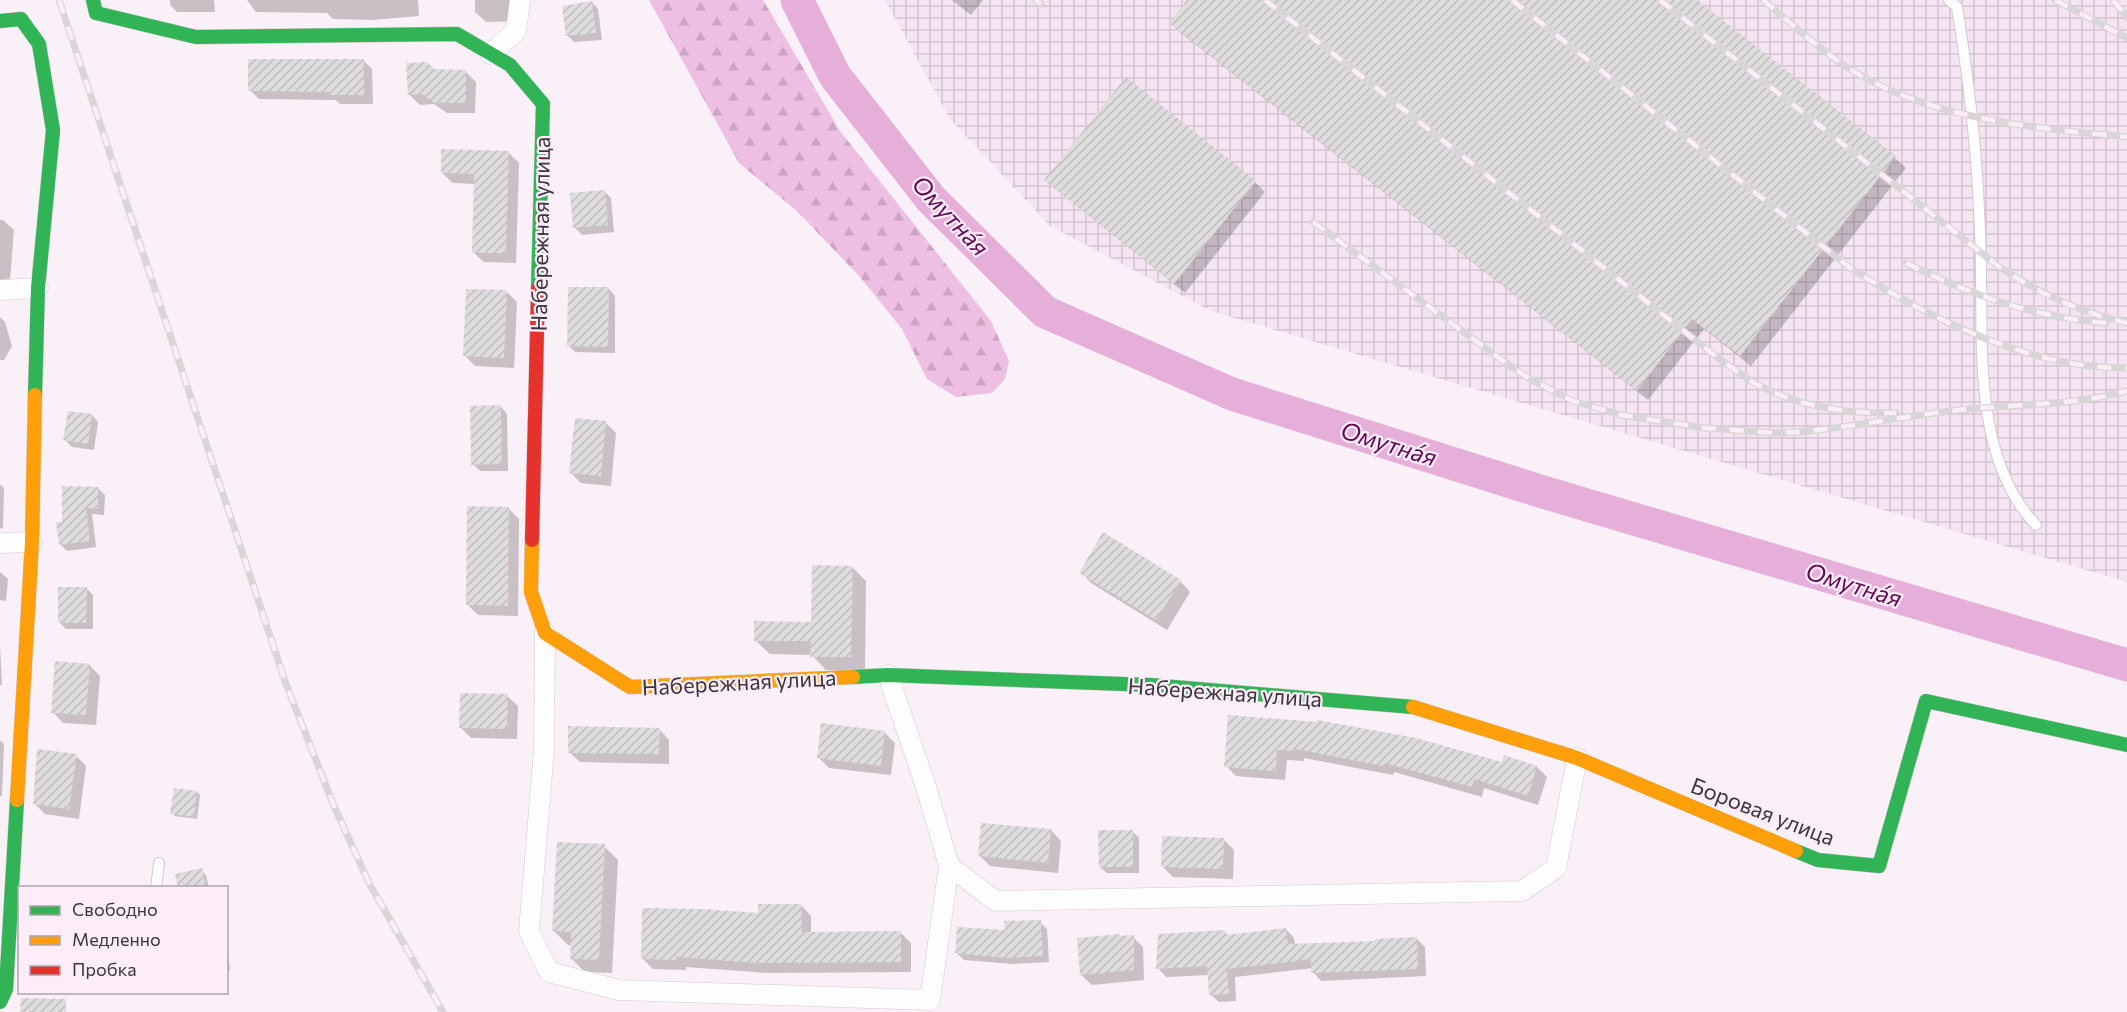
<svg xmlns="http://www.w3.org/2000/svg" width="2127" height="1012" font-family="Commissioner,sans-serif">
	<defs>
		<pattern id="industrial-grid" width="8" height="8" patternUnits="userSpaceOnUse" patternTransform="scale(1.5)"><rect width="8" height="8" fill="#f5e4f1"/><path d="M0 4h8M4 0v8" fill="none" stroke="#d3c4cf"/></pattern>
		<pattern id="forest-firs" width="22" height="20" patternUnits="userSpaceOnUse" patternTransform="scale(1.5)"><rect width="22" height="20" fill="#edbfe2"/><path d="M5 1l3.5 6h-7zM16 11l3.5 6h-7z" fill="#cca5c3"/></pattern>
		<pattern id="building-hatch" width="6" height="6" patternUnits="userSpaceOnUse" patternTransform="scale(1.5)"><rect width="6" height="6" fill="#dedcdd"/><path d="M-1 1l2-2M0 6l6-6M5 7l2-2" fill="none" stroke="#bfbdbe"/></pattern>
	</defs>
	<rect width="100%" height="100%" fill="#faf0f7"/>
	<path fill="url(#industrial-grid)" d="M885,0h1242v582l-916,-271 -161,-85 -100,-107z"/>
	<path fill="url(#forest-firs)" d="M649,0h114l77,131 151,190 18,40 -4,18 -13,14 -36,4 -29,-18 -25,-50 -42,-52 -62,-65 -59,-49z"/>
	<g fill="#0003">
		<path d="M170,0h44l1,12h-38l-7,-7z"/>
		<path d="M247,0h171l1,16 -47,4 -39,-1 -6,-6 -71,-1z"/>
		<path d="M475,0h38l1,21 -28,1 -11,-10z"/>
		<path d="M952,0h31l-12,15z"/>
		<path d="M1189,0h506l200,158 11,10 -155,198 -47,-37 -56,71 -467,-367 -10,-10z"/>
		<path d="M592,2l6,7 4,31 -28,2 -7,-7z"/>
		<path d="M363,60l9,9 1,35h-33l-4,-4 -77,-1 -9,-9z"/>
		<path d="M434,71h31l11,11 -1,31h-28l-13,-9 -14,1 -11,-11z"/>
		<path d="M508,152l11,11 -3,100 -32,-1 -11,-10 2,-68 -22,-1 -11,-10z"/>
		<path d="M1046,180l209,2 10,10 -80,101 -128,-103z"/>
		<path d="M604,191l7,7 3,34 -32,3 -7,-7z"/>
		<path d="M0,220h3l11,10 -4,51 -10,-1z"/>
		<path d="M609,289l6,7v57l-40,-1 -7,-7z"/>
		<path d="M507,292l10,10 -3,66 -39,-2 -11,-11z"/>
		<path d="M0,317l5,5 7,24 -8,14h-4z"/>
		<path d="M501,407l6,7 1,57h-28l-7,-7z"/>
		<path d="M92,415l6,7 -4,28 -22,-3 -7,-7z"/>
		<path d="M605,422l11,11 -5,53 -30,-3 -10,-10z"/>
		<path d="M0,484l4,4 -1,41 -3,-1z"/>
		<path d="M98,488l7,7 -1,20 -12,-1 4,33 -29,4 -7,-7 3,-21z"/>
		<path d="M508,508l11,11 -1,97 -40,-1 -10,-10z"/>
		<path d="M852,567l14,14 -1,90 -39,-1 -14,-15 -42,-1 -15,-14 57,-17z"/>
		<path d="M0,572l8,7 -2,22 -6,-1z"/>
		<path d="M1081,572l99,9 10,11 -23,38 -76,-47z"/>
		<path d="M86,588l7,7v34h-27l-7,-7z"/>
		<path d="M0,645l2,40h-2z"/>
		<path d="M89,665l11,11 -4,49 -33,-2 -10,-11z"/>
		<path d="M507,696l11,10 -1,33 -46,-1 -11,-11z"/>
		<path d="M1229,717l274,47 34,3 10,10 -9,28 -54,-17 -2,9 -88,-25 -1,3 -89,-17v3l-17,-1 -2,20 -49,-4 -10,-10z"/>
		<path d="M659,729l10,11v24l-89,-2 -11,-10z"/>
		<path d="M884,732l11,11 -4,32 -62,-7 -10,-10z"/>
		<path d="M0,740l4,4 -2,52h-2z"/>
		<path d="M76,756l10,10 -7,53 -34,-5 -10,-10z"/>
		<path d="M197,792l3,3 -3,24 -22,-3 -3,-3z"/>
		<path d="M1051,830l10,11 -3,32 -68,-7 -10,-10z"/>
		<path d="M1132,831l7,7v35h-32l-7,-6z"/>
		<path d="M1224,840l10,10 -1,29 -60,-2 -11,-11z"/>
		<path d="M604,846l14,14 -6,113 -27,-1 -14,-14 1,-13h-4l-14,-14z"/>
		<path d="M201,870l5,5 3,13h-30z"/>
		<path d="M801,905l10,11v17l89,-1 11,11v29l-142,1 -83,-6v3l-33,-1 -10,-10 116,-45z"/>
		<path d="M1040,922l7,7 2,33 -36,2 -49,-4 -7,-7 49,-22z"/>
		<path d="M1286,929l8,9 1,7 81,-2 40,-5 9,9 1,29 -105,5 -8,-9v-4l-78,9 1,24 -17,1 -9,-8 -1,-19 -43,2 -8,-9 67,-36 4,4z"/>
		<path d="M1133,937l10,10 1,33 -52,5 -11,-10z"/>
		<path d="M226,940l4,30h-4z"/>
	</g>
	<g fill="none" stroke-linecap="round" stroke-linejoin="round">
		<path stroke="#e6afd9" stroke-width="33" d="M797,0l38,76 96,123 114,113 187,82 311,98 584,173"/>
	</g>
	<g fill="url(#building-hatch)">
		<path d="M1187,0h510l199,156 -156,200 -48,-37 -55,72 -468,-368z"/>
		<path d="M592,1l4,32 -30,3 -4,-30z"/>
		<path d="M248,59h116v36h-35v-3l-81,-1z"/>
		<path d="M426,62l9,7 31,1v33h-31l-13,-9 -14,1 -2,-32z"/>
		<path d="M1126,77l130,104 -82,103 -130,-104z"/>
		<path d="M441,149l68,2 -3,102h-34l2,-79 -33,-1z"/>
		<path d="M605,190l3,35 -35,3 -3,-35z"/>
		<path d="M568,287h41l-1,60 -41,-1z"/>
		<path d="M466,289l41,1 -3,68 -41,-2z"/>
		<path d="M501,405l1,59 -31,1 -1,-59z"/>
		<path d="M68,411l24,3 -4,30 -25,-4z"/>
		<path d="M575,418l31,3 -5,55 -32,-3z"/>
		<path d="M62,486l36,1v22l-12,-1 4,33 -31,4 -3,-23h6z"/>
		<path d="M467,506l42,1 -1,99 -42,-1z"/>
		<path d="M1103,532l78,48 -25,40 -77,-47z"/>
		<path d="M812,565l41,1 -2,91h-41l1,-16h-57v-20l57,1z"/>
		<path d="M58,587h29l-1,36h-28z"/>
		<path d="M55,661l35,3 -4,51 -35,-2z"/>
		<path d="M460,693l48,1 -1,35 -48,-1z"/>
		<path d="M1228,715l89,7v-2l99,18 86,24 2,-7 33,11 -9,30 -54,-17 -2,8 -88,-24 -1,3 -88,-17 -1,2 -17,-1 -1,21 -52,-4z"/>
		<path d="M821,723l64,8 -4,35 -64,-8z"/>
		<path d="M568,726l92,2 -1,26 -91,-1z"/>
		<path d="M37,749l40,5 -8,55 -36,-5z"/>
		<path d="M174,788l23,3 -3,26 -24,-3z"/>
		<path d="M981,823l70,6 -3,34 -70,-7z"/>
		<path d="M1098,830h35v37h-34z"/>
		<path d="M1162,836l62,2 -1,31 -62,-2z"/>
		<path d="M557,842l48,2 -6,116 -29,-1 1,-27 -19,-1z"/>
		<path d="M202,868l4,20h-28l-3,-14z"/>
		<path d="M758,904h43l1,28 99,-1v31l-143,1 -82,-6v3l-35,-1 1,-51 61,1 55,4z"/>
		<path d="M1041,920l2,36 -38,2 -50,-5 2,-26 48,3 -1,-9z"/>
		<path d="M1286,928l2,16 87,-3v-2l42,-2 1,32 -107,4v-14l-84,10 2,25 -20,1 -2,-29 -51,3 2,-35 67,-4 1,5z"/>
		<path d="M1120,934v2l14,-1v35l-54,5 -3,-37z"/>
		<path d="M21,998l45,1v13h-46z"/>
	</g>
	<g fill="none" stroke-linecap="round" stroke-linejoin="round">
		<g stroke="#d1cacf" stroke-width="12">
			<g id="lane">
				<path d="M1949,0l8,7c9,56 16,111 20,167 2,34 4,67 4,100 1,82 -5,188 55,251"/>
				<path d="M156,888l3,-25"/>
			</g>
		</g>
		<g stroke="#d1cacf" stroke-width="21">
			<g id="street">
				<path d="M490,54l26,-23 4,-31"/>
				<path d="M0,290l38,-2"/>
				<path d="M0,543l32,-1"/>
				<path d="M545,633l-1,117 -15,181 20,41 70,18 311,10 19,-134"/>
				<path d="M888,675l38,112 23,79 47,35 526,-10 34,-23 21,-110"/>
			</g>
		</g>
		<g stroke="#d1cacf" stroke-width="15">
			<g id="fast">
				<path d="M93,0l3,13 100,24 261,-3 53,31 33,39 -5,185"/>
				<path d="M0,21l21,-2 18,25 14,86 -15,158 -3,107"/>
				<path d="M853,677l35,-2 262,10 263,22"/>
				<path d="M1796,851l22,9 61,6 47,-165 201,44"/>
				<path d="M0,1002l6,-13 11,-189"/>
			</g>
		</g>
		<g stroke="#d1cacf" stroke-width="15">
			<g id="slow">
				<path d="M532,540l-1,52 14,41 85,54 223,-10"/>
				<path d="M1413,707l164,51 219,93"/>
				<path d="M17,800l15,-258 3,-147"/>
			</g>
		</g>
		<g stroke="#d1cacf" stroke-width="15">
			<path id="jam" d="M532,540l6,-251"/>
		</g>
		<use href="#lane" stroke="#fefdfe" stroke-width="10"/>
		<use href="#street" stroke="#fefdfe" stroke-width="20"/>
		<use href="#fast" stroke="#30b455" stroke-width="14"/>
		<use href="#slow" stroke="#ff9f0a" stroke-width="14"/>
		<use href="#jam" stroke="#e5322d" stroke-width="14"/>
		<g stroke="#d9d6d8" stroke-width="7">
			<g id="rail">
				<path d="M59,0l227,684 48,122 35,77 74,129"/>
				<path d="M1035,0l6,4"/>
				<path d="M1265,0l453,358c12,8 25,18 38,26 43,23 91,30 140,29"/>
				<path d="M1512,0l337,267c79,51 182,102 278,101"/>
				<path d="M1660,0l338,266c40,27 81,46 129,57"/>
				<path d="M1763,0c29,24 58,51 90,71 82,49 181,57 274,66"/>
				<path d="M2055,0l72,38"/>
				<path d="M2113,0l14,17"/>
				<path d="M1313,222l193,141 24,16 43,22 48,14 84,13 72,5 22,-1c54,-5 106,-16 159,-22 57,-6 113,-4 169,-19"/>
				<path d="M1906,263c65,32 127,54 200,60"/>
			</g>
		</g>
		<use href="#rail" stroke="#fdedf8" stroke-width="4.5" stroke-dasharray="14" stroke-linecap="butt"/>
	</g>
	<g text-anchor="middle" dominant-baseline="central" stroke-width="4.5" stroke-linejoin="round" paint-order="stroke">
		<g font-size="22" fill="#3c353a" stroke="#fdedf8">
			<text transform="translate(540 234) rotate(-89)">Набережная улица</text>
			<text transform="translate(739 682) rotate(-3)">Набережная улица</text>
			<text transform="translate(1225 692) rotate(4)">Набережная улица</text>
			<text transform="translate(1763 811) rotate(21)">Боровая улица</text>
		</g>
		<g font-size="24" font-style="italic" fill="#620655" stroke="#fdedf8">
			<text transform="translate(951 215) rotate(47)">Омутна́я</text>
			<text transform="translate(1389 443) rotate(17)">Омутна́я</text>
			<text transform="translate(1854 584) rotate(17)">Омутна́я</text>
		</g>
	</g>
	<rect x="18" y="886" width="210" height="108" fill="#fdedf8" stroke="#b0a3ac" stroke-width="1.5"/>
	<rect x="30" y="906" width="30" height="9" fill="#30b455" stroke="#b0a3ac" stroke-width="1.5"/>
	<text x="72" y="916" font-size="18" fill="#3c353a">Свободно</text>
	<rect x="30" y="936" width="30" height="9" fill="#ff9f0a" stroke="#b0a3ac" stroke-width="1.5"/>
	<text x="72" y="946" font-size="18" fill="#3c353a">Медленно</text>
	<rect x="30" y="966" width="30" height="9" fill="#e5322d" stroke="#b0a3ac" stroke-width="1.5"/>
	<text x="72" y="976" font-size="18" fill="#3c353a">Пробка</text>
</svg>
